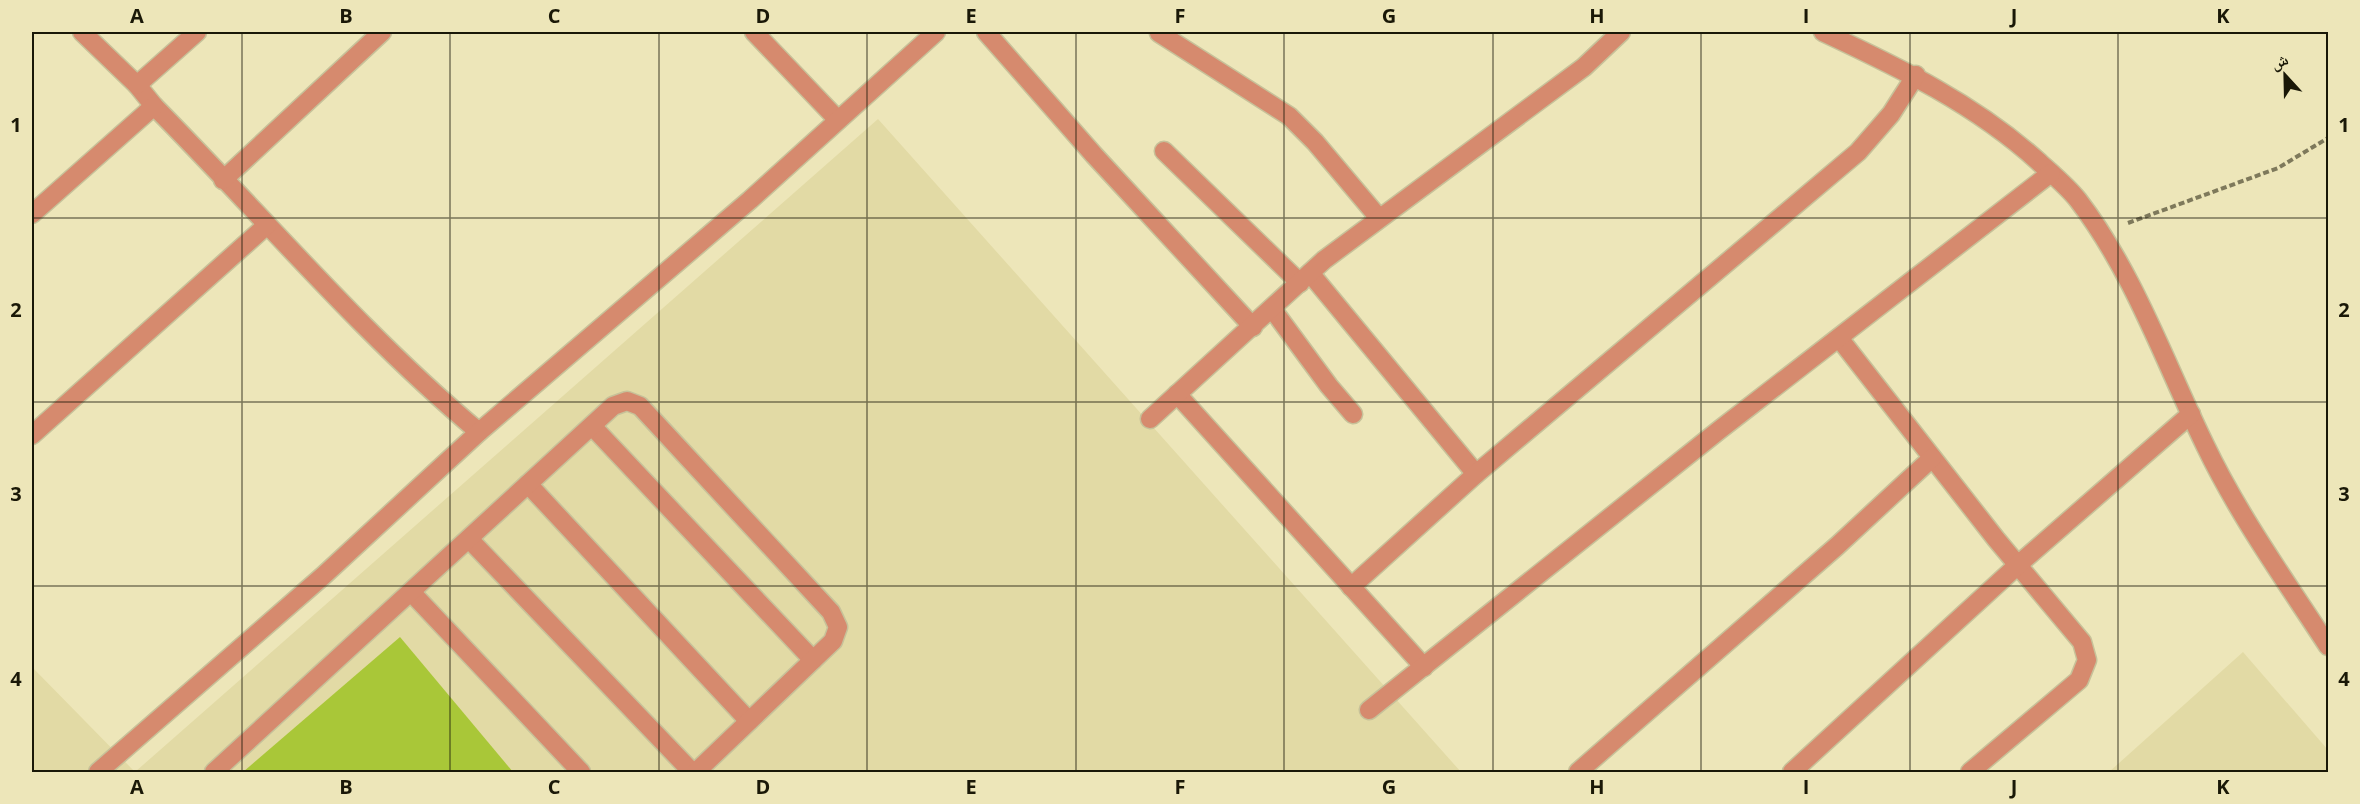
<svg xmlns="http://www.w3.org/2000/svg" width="2360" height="804" font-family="'Open Sans','Noto Naskh Arabic',sans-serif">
	<rect width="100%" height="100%" fill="#ede6b9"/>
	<g fill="#e2daa5">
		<path d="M878,119l583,653h-1429v-105l103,105z"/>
		<path d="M2243,652l85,98v22h-219z"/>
	</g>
	<path fill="#a9c738" d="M400,637l113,135h-270z"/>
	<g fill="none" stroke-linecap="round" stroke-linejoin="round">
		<g stroke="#c7c199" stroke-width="21">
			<g id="minor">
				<path d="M82,32l55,53 17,21c108,109 207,227 325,326"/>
				<path d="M754,32l84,88"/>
				<path d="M986,32l108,123 159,172"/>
				<path d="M1823,32c77,36 152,72 216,130 13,12 28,24 39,38 56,73 87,163 127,245 34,71 80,135 123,201"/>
				<path d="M1159,33l130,83 26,26 64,76"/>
				<path d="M137,85l60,-53"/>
				<path d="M1164,151l136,132"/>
				<path d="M223,180l159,-148"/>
				<path d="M32,214l122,-108"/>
				<path d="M1310,273l166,201"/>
				<path d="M1273,310l56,76 24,28"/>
				<path d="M1839,338l157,201 86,103 5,18 -8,20 -109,92"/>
				<path d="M1177,394l247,273"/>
				<path d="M1150,419l174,-159 260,-193 37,-35"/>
				<path d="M592,426l221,234"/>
				<path d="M32,435l235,-210"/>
				<path d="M528,484l221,237"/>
				<path d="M469,539l223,233"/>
				<path d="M1351,587l125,-113 382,-322 33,-38 25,-39"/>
				<path d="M411,592l170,180"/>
				<path d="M1369,710l349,-279 333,-258"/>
				<path d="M98,772l225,-196 156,-144 271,-232 186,-168"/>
				<path d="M214,772l399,-366 14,-5 13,5 191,206 7,15 -5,14 -137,131"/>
				<path d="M1578,772l259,-226 95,-88"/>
				<path d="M1792,772l227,-208 172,-150"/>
			</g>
		</g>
		<path stroke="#7e795b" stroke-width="4" stroke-dasharray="6 3" stroke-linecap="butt" d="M2128,223l150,-55 50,-30"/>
		<use href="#minor" stroke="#d68a6e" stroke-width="18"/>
	</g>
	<path fill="none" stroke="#1a1807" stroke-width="1.5" stroke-opacity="0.55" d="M242,32v740M450,32v740M659,32v740M867,32v740M1076,32v740M1284,32v740M1493,32v740M1701,32v740M1910,32v740M2118,32v740M32,218h2296M32,402h2296M32,586h2296"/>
	<rect width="2360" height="804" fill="none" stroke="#ede6b9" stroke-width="66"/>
	<g transform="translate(2285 75) rotate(338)" stroke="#ede6b9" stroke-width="4.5" paint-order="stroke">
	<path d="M0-4.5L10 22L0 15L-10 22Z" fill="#1a1807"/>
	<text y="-9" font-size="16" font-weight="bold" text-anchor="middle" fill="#1a1807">ش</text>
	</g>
	<rect x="33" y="33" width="2294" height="738" fill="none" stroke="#1a1807" stroke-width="2"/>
	<g font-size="20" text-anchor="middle" font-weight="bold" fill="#1a1807">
		<text x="137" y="23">A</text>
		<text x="346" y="23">B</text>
		<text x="554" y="23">C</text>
		<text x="763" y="23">D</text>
		<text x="971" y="23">E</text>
		<text x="1180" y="23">F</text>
		<text x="1389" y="23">G</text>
		<text x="1597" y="23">H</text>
		<text x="1806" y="23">I</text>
		<text x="2014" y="23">J</text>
		<text x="2223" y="23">K</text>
		<text x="16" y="132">1</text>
		<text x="2344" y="132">1</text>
		<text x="16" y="317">2</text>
		<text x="2344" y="317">2</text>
		<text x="16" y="501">3</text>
		<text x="2344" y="501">3</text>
		<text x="16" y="686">4</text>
		<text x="2344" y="686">4</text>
		<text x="137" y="794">A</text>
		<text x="346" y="794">B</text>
		<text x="554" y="794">C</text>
		<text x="763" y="794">D</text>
		<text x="971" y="794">E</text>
		<text x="1180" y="794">F</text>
		<text x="1389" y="794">G</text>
		<text x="1597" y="794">H</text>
		<text x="1806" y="794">I</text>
		<text x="2014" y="794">J</text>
		<text x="2223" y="794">K</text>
	</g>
</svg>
